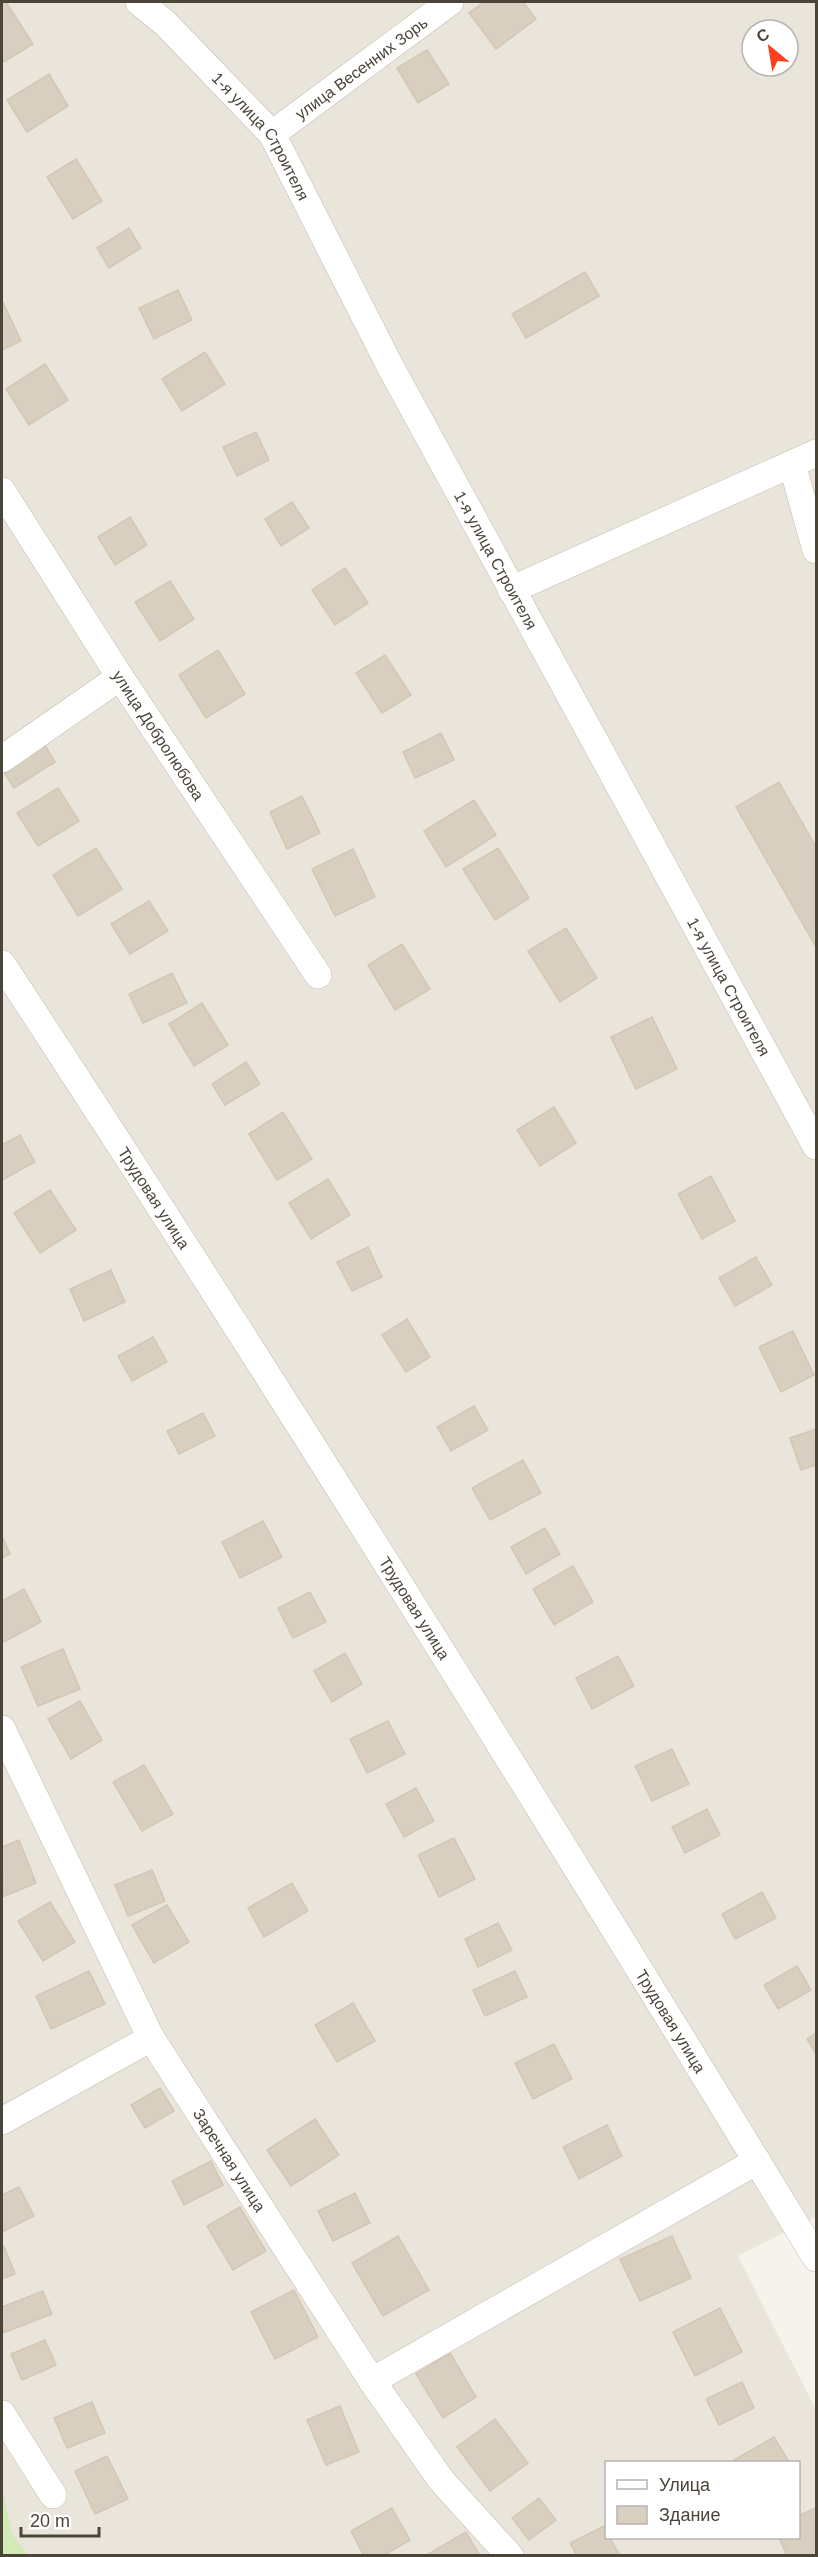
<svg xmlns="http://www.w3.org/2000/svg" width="818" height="2557" font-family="Helvetica,sans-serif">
	<rect width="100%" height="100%" fill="#f6f3ec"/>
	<path fill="#eae5da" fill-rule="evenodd" d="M2,2h814v2215l-78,39 78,154v145l-814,1zM752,30h36v36h-36zM606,2462h192v76h-192z"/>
	<path fill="#d2eab5" d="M2,2488l10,46 16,21h-26z"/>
	<g fill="#d8cfc1" stroke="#d3c7b4" stroke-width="1.5">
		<path d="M2,2h4l27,42 -31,19z"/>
		<path d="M484,2h39l13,17 -40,30 -27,-36z"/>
		<path d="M427,50l22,34 -31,19 -21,-35z"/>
		<path d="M49,74l19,32 -41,26 -20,-32z"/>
		<path d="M76,159l26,42 -29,18 -26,-42z"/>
		<path d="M129,228l12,20 -32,20 -12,-20z"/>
		<path d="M585,272l14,24 -73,42 -14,-24z"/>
		<path d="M178,290l14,30 -38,19 -15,-31z"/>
		<path d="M2,300l19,41 -19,9z"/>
		<path d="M205,352l20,32 -43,27 -20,-32z"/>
		<path d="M45,364l23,36 -39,25 -23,-36z"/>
		<path d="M256,432l13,28 -32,16 -14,-29z"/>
		<path d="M292,502l17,26 -28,18 -16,-27z"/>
		<path d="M130,517l17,28 -32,20 -17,-28z"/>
		<path d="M345,568l23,35 -33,22 -23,-35z"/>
		<path d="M170,581l24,38 -34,22 -25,-39z"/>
		<path d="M218,650l27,44 -39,24 -27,-43z"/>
		<path d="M385,655l26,40 -29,18 -26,-40z"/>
		<path d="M441,733l13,27 -39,18 -12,-26z"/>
		<path d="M43,742l12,20 -41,26 -12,-19z"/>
		<path d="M779,782l37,65v100l-80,-140z"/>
		<path d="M58,788l21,33 -41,25 -21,-33z"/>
		<path d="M302,796l18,37 -33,16 -17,-37z"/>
		<path d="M474,800l22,35 -50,32 -22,-36z"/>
		<path d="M96,848l26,41 -44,27 -25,-41z"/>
		<path d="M498,848l31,50 -34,22 -32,-51z"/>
		<path d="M353,849l22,48 -40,19 -23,-47z"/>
		<path d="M149,901l19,30 -38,23 -19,-30z"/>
		<path d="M566,928l31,50 -37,24 -32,-51z"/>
		<path d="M402,944l28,45 -35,21 -27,-45z"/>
		<path d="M172,973l15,30 -44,20 -14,-29z"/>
		<path d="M202,1003l26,42 -34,21 -25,-42z"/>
		<path d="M652,1017l25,52 -41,20 -25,-52z"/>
		<path d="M246,1062l14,22 -35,21 -13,-21z"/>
		<path d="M554,1107l22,36 -36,23 -23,-36z"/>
		<path d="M283,1112l29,47 -35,21 -28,-46z"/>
		<path d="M20,1135l15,27 -33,18v-35z"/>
		<path d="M711,1176l24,45 -33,18 -24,-45z"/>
		<path d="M328,1179l22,36 -39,24 -22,-36z"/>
		<path d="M50,1190l26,40 -36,23 -26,-40z"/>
		<path d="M368,1247l14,30 -30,14 -15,-29z"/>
		<path d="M756,1257l16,28 -37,21 -16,-28z"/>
		<path d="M111,1270l14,32 -41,19 -14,-32z"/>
		<path d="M407,1319l23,38 -24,15 -24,-37z"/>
		<path d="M793,1331l21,44 -33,17 -22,-45z"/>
		<path d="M153,1337l14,25 -35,19 -14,-25z"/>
		<path d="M474,1406l14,24 -37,21 -14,-24z"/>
		<path d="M203,1413l12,23 -36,18 -12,-23z"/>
		<path d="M816,1429v36l-15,5 -11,-32z"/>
		<path d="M523,1460l18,33 -51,27 -18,-32z"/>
		<path d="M263,1521l19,36 -42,21 -18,-36z"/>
		<path d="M545,1528l15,26 -34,20 -15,-27z"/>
		<path d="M2,1536l8,18 -8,4z"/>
		<path d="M573,1566l20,36 -39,23 -21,-36z"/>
		<path d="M24,1589l17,33 -37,20 -2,-6v-35z"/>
		<path d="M310,1592l16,30 -33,16 -15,-30z"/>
		<path d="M63,1649l17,40 -42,17 -17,-39z"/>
		<path d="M345,1653l17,31 -30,18 -18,-31z"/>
		<path d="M618,1656l16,30 -42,23 -16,-31z"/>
		<path d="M80,1701l22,39 -31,19 -23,-40z"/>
		<path d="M388,1721l17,33 -38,19 -17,-34z"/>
		<path d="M672,1749l17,35 -37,17 -17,-35z"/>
		<path d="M144,1765l29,49 -31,17 -29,-49z"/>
		<path d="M416,1788l18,33 -30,16 -18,-33z"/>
		<path d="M707,1809l13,26 -35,18 -13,-26z"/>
		<path d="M454,1838l21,41 -36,18 -21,-42z"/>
		<path d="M19,1840l17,43 -33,14 -1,-50z"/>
		<path d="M152,1870l13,31 -37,15 -13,-31z"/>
		<path d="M292,1883l16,28 -44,26 -16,-29z"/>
		<path d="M762,1892l14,26 -41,21 -13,-25z"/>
		<path d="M50,1902l25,40 -32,19 -25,-40z"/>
		<path d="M167,1905l22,37 -35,21 -22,-38z"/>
		<path d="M498,1923l14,27 -34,17 -13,-28z"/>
		<path d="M797,1966l14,24 -33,19 -14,-24z"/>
		<path d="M89,1971l16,33 -54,25 -15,-33z"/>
		<path d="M515,1971l12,26 -42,19 -12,-26z"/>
		<path d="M353,2003l22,38 -38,21 -22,-37z"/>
		<path d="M816,2033v21l-9,-15z"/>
		<path d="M554,2044l18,35 -39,20 -18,-36z"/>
		<path d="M160,2088l14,23 -29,17 -14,-23z"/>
		<path d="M315,2119l24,36 -48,31 -24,-36z"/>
		<path d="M607,2125l15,31 -43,23 -16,-32z"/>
		<path d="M211,2161l12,24 -39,20 -12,-24z"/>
		<path d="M19,2187l15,29 -32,16v-37z"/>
		<path d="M355,2193l15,30 -37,18 -15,-30z"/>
		<path d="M240,2207l26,44 -33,19 -26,-44z"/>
		<path d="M398,2236l31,54 -46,26 -31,-53z"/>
		<path d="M672,2236l19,42 -51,23 -20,-42z"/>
		<path d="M4,2246l11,28 -13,5v-32z"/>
		<path d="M294,2290l24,47 -43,22 -24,-47z"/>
		<path d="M43,2291l9,23 -49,19 -1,-26z"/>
		<path d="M720,2308l22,44 -47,24 -22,-44z"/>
		<path d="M45,2340l11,25 -34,15 -11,-26z"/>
		<path d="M450,2353l26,44 -33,21 -27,-44z"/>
		<path d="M742,2382l12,26 -35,17 -13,-26z"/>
		<path d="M92,2402l13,31 -38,15 -13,-30z"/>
		<path d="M340,2406l19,46 -33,13 -19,-45z"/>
		<path d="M495,2419l33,44 -38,28 -33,-44z"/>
		<path d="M774,2437l15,25h-53l-2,-2z"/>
		<path d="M107,2456l21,43 -33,15 -20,-43z"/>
		<path d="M539,2498l17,22 -27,20 -17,-22z"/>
		<path d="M392,2508l18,32 -27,16h-19l-13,-25z"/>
		<path d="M816,2508v48h-29l-8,-18h19v-22z"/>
		<path d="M604,2526l2,12h4l10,18h-43l-7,-13z"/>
		<path d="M466,2532l14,24h-55z"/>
	</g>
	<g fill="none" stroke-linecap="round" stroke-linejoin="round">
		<g stroke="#c2bbae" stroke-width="28">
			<g id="minor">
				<path id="s1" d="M139,2l26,21 107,111 118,232 426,780"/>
				<path id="s2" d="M272,134l178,-132"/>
				<path d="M792,464l24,86"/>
				<path id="s3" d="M2,491l118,186 198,298"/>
				<path d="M511,590l305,-137"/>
				<path d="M2,759l118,-82"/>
				<path id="s4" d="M2,964c280,426 549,859 814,1294"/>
				<path id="s5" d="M2,1729l149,309 221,343 69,99 69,76"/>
				<path d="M2,2121l149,-83"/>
				<path d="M372,2381l385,-220"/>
				<path d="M2,2414l51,81"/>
			</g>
		</g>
		<use href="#minor" stroke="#fff" stroke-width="27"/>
	</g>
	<g text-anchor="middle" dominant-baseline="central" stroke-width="5" stroke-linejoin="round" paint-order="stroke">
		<g font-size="16" fill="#4b4439" stroke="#fff">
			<text stroke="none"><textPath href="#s2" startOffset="111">улица Весенних Зорь</textPath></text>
			<text stroke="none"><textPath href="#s1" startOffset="183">1-я улица Строителя</textPath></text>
			<text stroke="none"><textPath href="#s1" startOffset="669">1-я улица Строителя</textPath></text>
			<text stroke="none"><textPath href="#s3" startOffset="290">улица Добролюбова</textPath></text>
			<text stroke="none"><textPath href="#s1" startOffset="1155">1-я улица Строителя</textPath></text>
			<text stroke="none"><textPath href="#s4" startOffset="279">Трудовая улица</textPath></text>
			<text stroke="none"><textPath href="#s4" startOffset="765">Трудовая улица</textPath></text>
			<text stroke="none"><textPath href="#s4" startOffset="1251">Трудовая улица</textPath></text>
			<text stroke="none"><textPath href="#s5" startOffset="488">Заречная улица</textPath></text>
		</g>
	</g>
	<rect width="818" height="2557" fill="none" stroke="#4b4439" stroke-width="6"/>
	<rect x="605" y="2461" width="195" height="78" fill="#ffffff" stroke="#b7b4b0" stroke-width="1.5"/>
	<rect x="617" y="2480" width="30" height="9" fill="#ffffff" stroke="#b7b4b0" stroke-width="1.5"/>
	<text x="659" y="2491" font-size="18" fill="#4b4439">Улица</text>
	<rect x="617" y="2506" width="30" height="18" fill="#d8cfc1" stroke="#b7b4b0" stroke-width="1.5"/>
	<text x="659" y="2521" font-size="18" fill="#4b4439">Здание</text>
	<g transform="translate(770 48) rotate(330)"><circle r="28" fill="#ffffff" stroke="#b7b4b0" stroke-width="1.5"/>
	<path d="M0-4.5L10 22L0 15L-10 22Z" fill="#fc3f1d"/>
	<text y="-9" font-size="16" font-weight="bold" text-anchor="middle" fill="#4b4439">С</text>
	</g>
	<path d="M21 2527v9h78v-9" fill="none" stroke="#4b4439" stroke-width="3"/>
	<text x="30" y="2527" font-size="18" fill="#4b4439" stroke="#ffffff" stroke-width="4.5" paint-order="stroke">20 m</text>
</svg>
